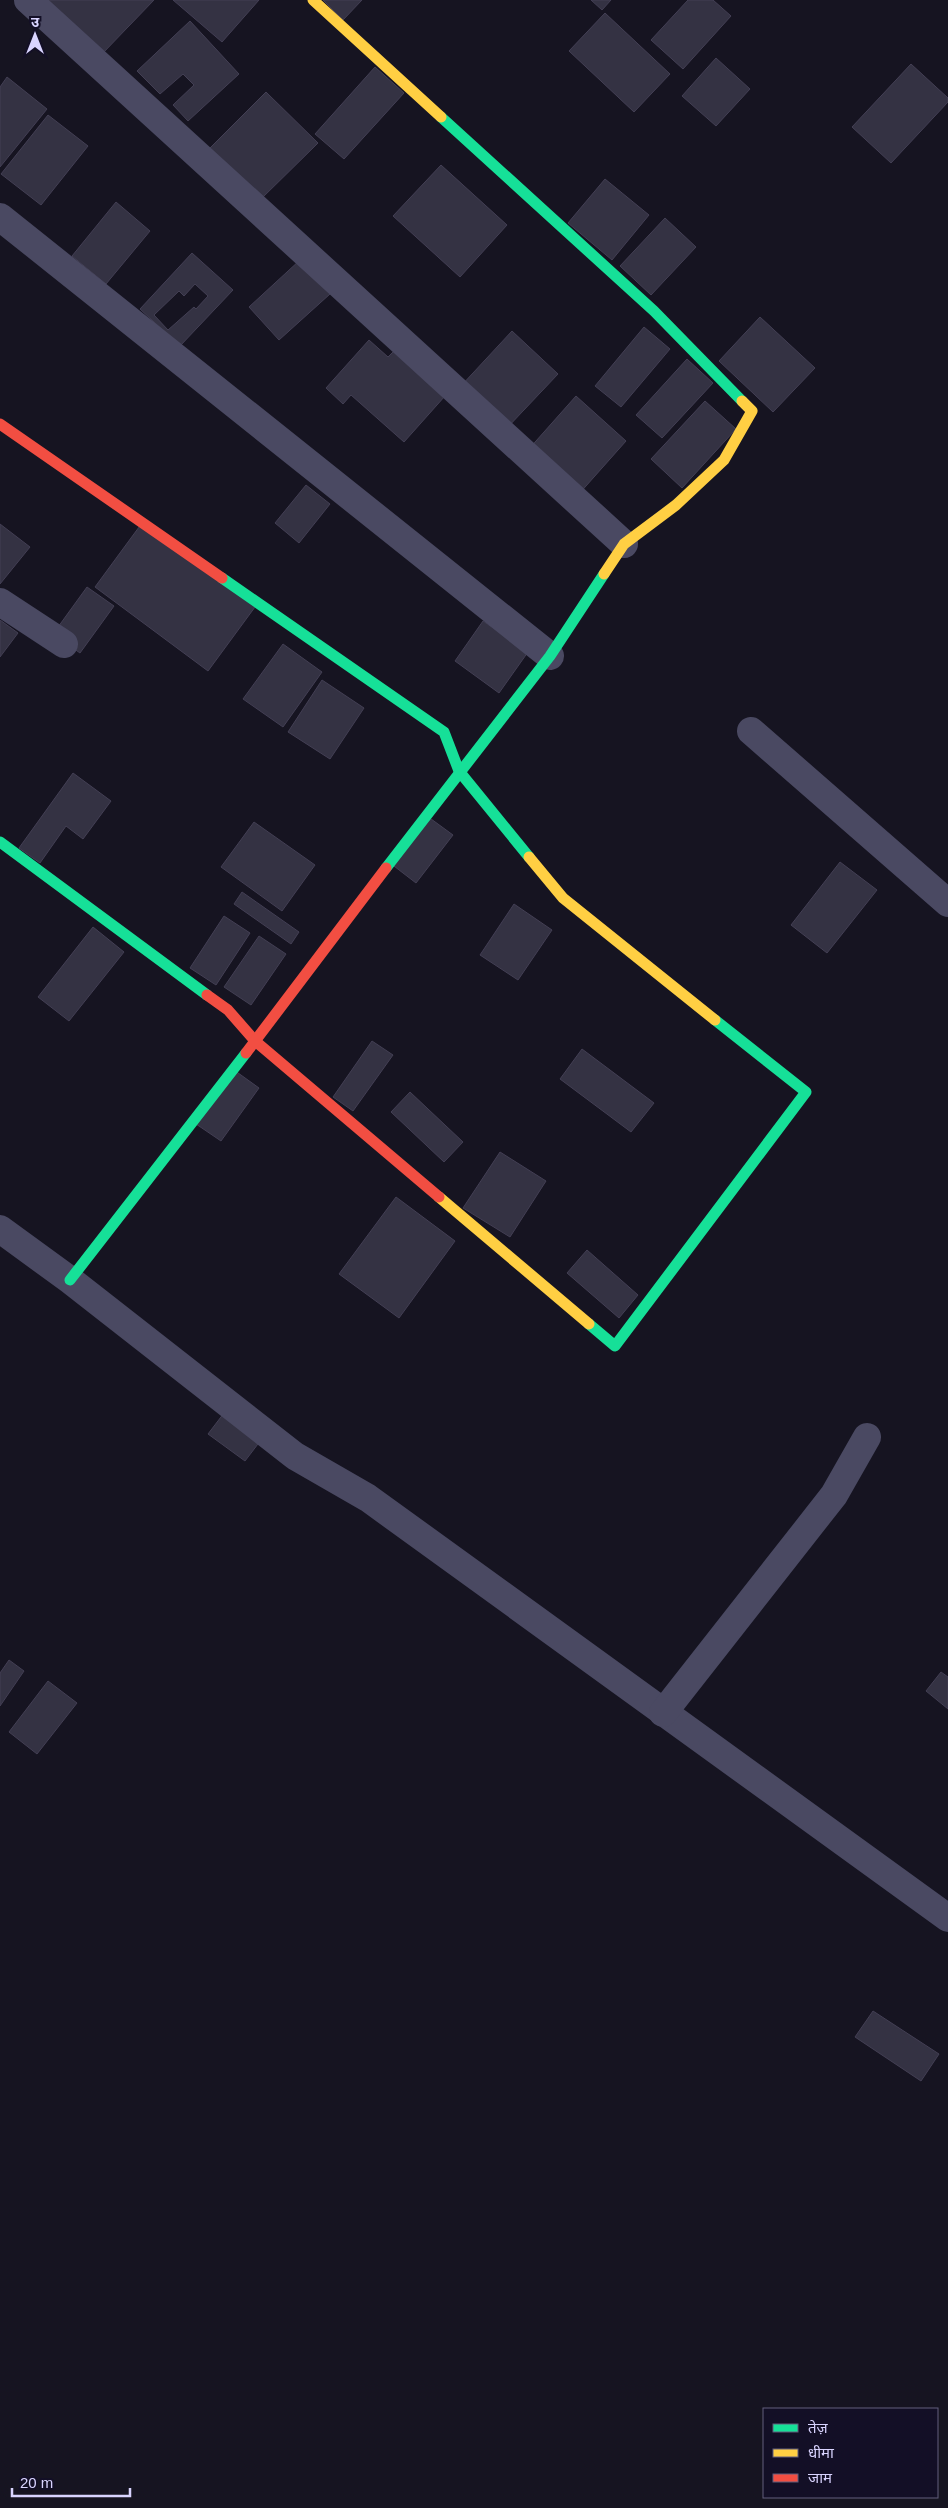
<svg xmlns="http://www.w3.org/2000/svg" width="948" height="2508" font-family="Helvetica,'Noto Sans Devanagari',sans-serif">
	<rect width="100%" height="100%" fill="#161421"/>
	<g fill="#343243" stroke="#433f54" fill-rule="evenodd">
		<path d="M49,0h105l-52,54 -55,-52z"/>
		<path d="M173,0h86l-37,42z"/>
		<path d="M323,0h39l-19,20z"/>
		<path d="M591,0h20l-9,10z"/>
		<path d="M688,0h25l18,16 -48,53 -32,-29z"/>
		<path d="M605,13l65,61 -36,38 -65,-61z"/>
		<path d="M190,21l49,53 -51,47 -15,-16 21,-20 -11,-11 -23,20 -23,-23z"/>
		<path d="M716,58l34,31 -34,37 -34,-30z"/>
		<path d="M911,64l37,34v4l-57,61 -39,-36z"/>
		<path d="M375,67l29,26 -60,66 -29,-25z"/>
		<path d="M7,77l40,32 -47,58v-80z"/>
		<path d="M266,92l52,51 -59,58 -51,-51z"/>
		<path d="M48,115l40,31 -47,59 -40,-31z"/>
		<path d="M441,165l66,60 -47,52 -67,-61z"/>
		<path d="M605,179l44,36 -37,45 -44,-37z"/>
		<path d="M116,202l34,29 -44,53 -34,-28z"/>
		<path d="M665,218l31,29 -45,48 -31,-29z"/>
		<path d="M192,253l41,37 -53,56 -40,-37zM195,284l13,12 -12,13 -2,-2 -26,23 -14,-15 25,-24 5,5z"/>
		<path d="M300,260l30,34 -51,46 -30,-33z"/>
		<path d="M760,317l55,51 -42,44 -54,-51z"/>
		<path d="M644,327l26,22 -49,58 -26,-21z"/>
		<path d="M512,331l46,43 -52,55 -46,-42z"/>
		<path d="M369,340l19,17 6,-6 51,45 -41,46 -53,-47 -8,9 -17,-16z"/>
		<path d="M687,359l26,24 -51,55 -26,-23z"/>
		<path d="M576,396l50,45 -48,54 -50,-45z"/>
		<path d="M705,401l31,28 -54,59 -31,-29z"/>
		<path d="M306,485l24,19 -31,39 -24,-20z"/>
		<path d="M142,523l113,84 -47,64 -113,-84z"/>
		<path d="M0,524l30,23 -30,37z"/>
		<path d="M87,587l27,19 -34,47 -27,-19z"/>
		<path d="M0,620l18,13 -18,24z"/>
		<path d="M483,621l45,31 -29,41 -44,-32z"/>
		<path d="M283,644l39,28 -39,55 -40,-28z"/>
		<path d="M322,680l42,28 -34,51 -42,-27z"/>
		<path d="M73,773l38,28 -28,38 -17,-13 -26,37 -21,-15z"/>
		<path d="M427,816l26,19 -37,48 -26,-20z"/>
		<path d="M254,822l61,43 -33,46 -61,-44z"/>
		<path d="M840,862l37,28 -50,63 -36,-28z"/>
		<path d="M242,892l57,40 -8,12 -57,-40z"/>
		<path d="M514,904l38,26 -34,50 -38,-25z"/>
		<path d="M224,916l26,17 -34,52 -26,-17z"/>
		<path d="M93,927l31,25 -55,69 -31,-24z"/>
		<path d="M259,936l27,18 -35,51 -27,-18z"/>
		<path d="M372,1041l21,14 -40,56 -20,-14z"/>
		<path d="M582,1049l72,54 -23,29 -71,-53z"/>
		<path d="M234,1070l25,18 -38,53 -25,-17z"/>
		<path d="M410,1092l53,50 -19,20 -53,-50z"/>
		<path d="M500,1152l46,29 -36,56 -47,-29z"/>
		<path d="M396,1197l59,44 -56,77 -60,-44z"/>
		<path d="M587,1250l51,45 -19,23 -52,-45z"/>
		<path d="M224,1413l37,27 -16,21 -37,-27z"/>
		<path d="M9,1660l15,11 -24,35v-33z"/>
		<path d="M941,1672l7,5v32l-22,-18z"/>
		<path d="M48,1681l29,22 -40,51 -28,-22z"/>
		<path d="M873,2011l66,43 -18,27 -66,-44z"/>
	</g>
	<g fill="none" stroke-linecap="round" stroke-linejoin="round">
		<g stroke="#4a4962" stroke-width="28">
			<path d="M28,0l596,544"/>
			<path d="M0,217l550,439"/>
			<path d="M0,602l64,42"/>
			<path d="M751,731l197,172"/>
			<path d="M0,1229l70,51 225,176 73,42 580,420"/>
			<path d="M663,1713l171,-218 33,-58"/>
		</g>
		<g stroke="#16e098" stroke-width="11">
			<path d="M441,117l213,194 88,90"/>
			<path d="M222,578l222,154 15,39 70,86"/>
			<path d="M0,842l207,153"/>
			<path d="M386,868l164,-212 54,-82"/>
			<path d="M70,1280l176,-227"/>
			<path d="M589,1324l26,22 191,-254 -91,-72"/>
		</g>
		<g stroke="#ffcf43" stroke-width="11">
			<path d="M313,0l128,117"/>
			<path d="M604,574l20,-30 52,-39 48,-45 28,-49 -10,-10"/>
			<path d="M529,857l34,41 152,122"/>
			<path d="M439,1197l150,127"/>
		</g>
		<g stroke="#f24e42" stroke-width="11">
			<path d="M0,424l222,154"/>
			<path d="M207,995l21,15 27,31 184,156"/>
			<path d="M246,1053l140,-185"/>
		</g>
	</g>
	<rect x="763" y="2408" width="175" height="90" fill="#130f26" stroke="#625e7d"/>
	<rect x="773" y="2424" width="25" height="8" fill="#16e098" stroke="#625e7d"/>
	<text x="808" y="2433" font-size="15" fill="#d9d4ff">तेज़</text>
	<rect x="773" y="2449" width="25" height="8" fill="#ffcf43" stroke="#625e7d"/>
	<text x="808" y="2458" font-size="15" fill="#d9d4ff">धीमा</text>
	<rect x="773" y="2474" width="25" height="8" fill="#f24e42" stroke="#625e7d"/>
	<text x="808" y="2483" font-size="15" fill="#d9d4ff">जाम</text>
	<g transform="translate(35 35)" stroke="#130f26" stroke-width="4" paint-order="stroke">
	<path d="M0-4L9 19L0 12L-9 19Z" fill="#d9d4ff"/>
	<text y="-8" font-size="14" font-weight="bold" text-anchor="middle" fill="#d9d4ff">उ</text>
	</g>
	<path d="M12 2488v8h118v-8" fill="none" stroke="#d9d4ff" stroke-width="2.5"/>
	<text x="20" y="2488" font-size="15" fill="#d9d4ff" stroke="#130f26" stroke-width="4" paint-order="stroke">20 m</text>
</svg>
